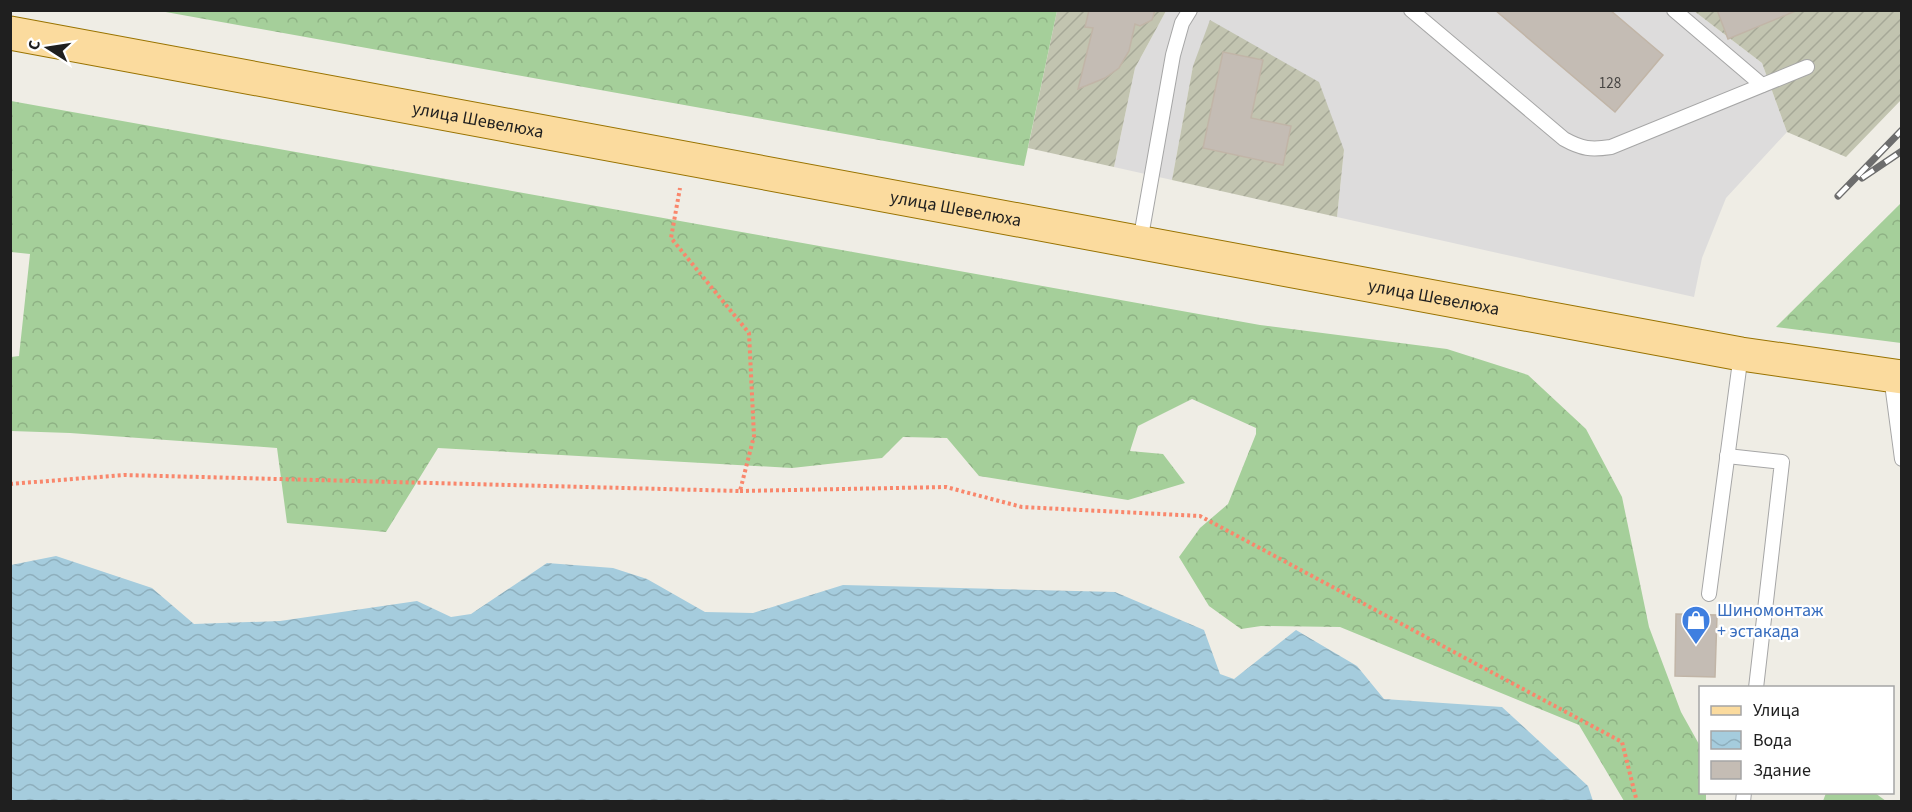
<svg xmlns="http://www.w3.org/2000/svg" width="1912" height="812" font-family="'Source Sans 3',sans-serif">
	<defs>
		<pattern id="construction-furrows" width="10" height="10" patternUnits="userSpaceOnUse" patternTransform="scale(1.5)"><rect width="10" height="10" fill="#c2c4b0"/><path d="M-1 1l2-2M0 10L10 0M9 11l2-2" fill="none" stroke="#a6a897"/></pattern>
		<pattern id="forest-crowns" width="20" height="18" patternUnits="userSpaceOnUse" patternTransform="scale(1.5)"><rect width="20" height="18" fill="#a5cf9a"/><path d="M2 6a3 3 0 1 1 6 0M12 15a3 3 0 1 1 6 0" fill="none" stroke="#8eb184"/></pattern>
		<pattern id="water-waves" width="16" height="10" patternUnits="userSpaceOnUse" patternTransform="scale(1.5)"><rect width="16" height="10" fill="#a5ccdd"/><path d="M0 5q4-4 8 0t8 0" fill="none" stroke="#8eafbd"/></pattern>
	</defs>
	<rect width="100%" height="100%" fill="#efede5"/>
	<path fill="#dddcdc" d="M1166,11h528l68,52 25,69 -61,66 -24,60 -8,39 -357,-80 7,-67 -151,-84 -21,114 -58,-13 21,-99z"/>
	<g fill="url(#construction-furrows)">
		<path d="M1057,11h109l-31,57 -21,99 -86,-19z"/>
		<path d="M1694,11h207v89l-55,57 -59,-25 -25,-69z"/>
		<path d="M1210,20l109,62 25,68 -7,67 -165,-37 21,-114z"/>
	</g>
	<g fill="url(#forest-crowns)">
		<path d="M160,11h897l-33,155z"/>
		<path d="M11,101l1249,224 187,24 81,26 58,54 36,68 27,130 32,85 19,34v46l6,1v8h-82l-45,-76 -239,-98 -79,-1 -20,3 -32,-23 -30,-49 21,-29 28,-24 28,-70v-6l-64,-29 -54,27 -8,25 33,3 22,29 -57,17 -149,-24 -32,-38 -44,-1 -21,21 -90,10 -354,-20 -52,84 -99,-9 -10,-75 -207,-15 -59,-2v-74l8,-1 11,-102 -19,-2z"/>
		<path d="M1901,203v140l-125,-16z"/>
		<path d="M1826,793h49l11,8h-63z"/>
	</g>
	<path fill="url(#water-waves)" d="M56,556l96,32 42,36 86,-3 137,-20 34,16 20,-3 76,-51 66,5 34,11 58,33 48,1 90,-28 272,7 89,38 16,44 14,5 62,-49 61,36 27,33 118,8 86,79 5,15h-1582v-236z"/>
	<g fill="#c4bcb4" stroke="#c1b5a7" stroke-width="1.5">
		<path d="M1089,10h66l-3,10 -12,6 -5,-2 -6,27 -10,17 -14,10 -27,11 15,-61 -8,-1z"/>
		<path d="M1495,10h115l53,45 -48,57z"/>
		<path d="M1717,10h81l-70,29z"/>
		<path d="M1223,52l40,8 -12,58 40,8 -8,39 -80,-17z"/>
		<path d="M1676,614l41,1 -2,62 -40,-1z"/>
	</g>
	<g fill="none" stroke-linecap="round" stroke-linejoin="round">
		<g stroke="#a6a6a6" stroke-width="16">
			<g id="service">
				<path d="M1411,10l153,129c18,10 27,11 47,8l196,-80"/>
				<path d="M1674,10l88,75"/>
				<path d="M1140,242l33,-187 9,-32 8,-13"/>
				<path d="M1891,376l11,83"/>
				<path d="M1727,456l55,6 -26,226"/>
				<path d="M1709,594l32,-240"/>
				<path d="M1743,802l1,-10"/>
			</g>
		</g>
		<g stroke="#997301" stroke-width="35">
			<g id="primary">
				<path id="s1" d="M10,33l1731,321 161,23"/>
			</g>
		</g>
		<g stroke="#f9876c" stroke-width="4" stroke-dasharray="3 3" stroke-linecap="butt">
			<path d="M10,484l114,-9 616,16 14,-55 -5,-103 -78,-95 9,-50"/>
			<path d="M740,491l206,-4 76,20 178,9 422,226 15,60"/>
		</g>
		<use href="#service" stroke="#fff" stroke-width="14"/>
		<use href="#primary" stroke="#fbdb9e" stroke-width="33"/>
		<g stroke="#6d6d6d" stroke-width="7">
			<g id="rail">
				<path d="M1862,178l40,-27"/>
				<path d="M1838,196l64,-66"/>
			</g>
		</g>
		<use href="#rail" stroke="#fff" stroke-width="4.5" stroke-dasharray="14" stroke-linecap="butt"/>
	</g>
	<defs>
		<g id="shop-pin" transform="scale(1.5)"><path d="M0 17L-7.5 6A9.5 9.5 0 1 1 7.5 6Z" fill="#3f7fe0" stroke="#fff"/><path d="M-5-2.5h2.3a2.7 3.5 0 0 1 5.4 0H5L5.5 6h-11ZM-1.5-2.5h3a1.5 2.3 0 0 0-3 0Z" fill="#fff"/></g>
	</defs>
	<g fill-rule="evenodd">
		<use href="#shop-pin" x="1696" y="620"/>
	</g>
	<g text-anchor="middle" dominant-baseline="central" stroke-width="4.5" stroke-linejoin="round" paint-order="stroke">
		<g font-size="15" fill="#484644">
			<text x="1610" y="83">128</text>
		</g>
		<g font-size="18" fill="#1f1f1f" stroke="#fff">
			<text stroke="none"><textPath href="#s1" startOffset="476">улица Шевелюха</textPath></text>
			<text stroke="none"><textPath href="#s1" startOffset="962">улица Шевелюха</textPath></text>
			<text stroke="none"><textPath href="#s1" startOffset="1448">улица Шевелюха</textPath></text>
		</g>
		<g font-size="18" fill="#366cbe" stroke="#fff" text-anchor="start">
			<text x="1717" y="610">Шиномонтаж<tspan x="1717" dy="21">+ эстакада</tspan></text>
		</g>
	</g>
	<rect width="1912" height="812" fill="none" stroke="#1f1f1f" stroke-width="24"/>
	<rect x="1699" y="686" width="195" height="108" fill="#ffffff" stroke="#a5a5a5" stroke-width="1.5"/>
	<rect x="1711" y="706" width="30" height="9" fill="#fbdb9e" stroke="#a5a5a5" stroke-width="1.5"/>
	<text x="1753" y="716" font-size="18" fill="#1f1f1f">Улица</text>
	<rect x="1711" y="731" width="30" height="18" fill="url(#water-waves)" stroke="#a5a5a5" stroke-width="1.5"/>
	<text x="1753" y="746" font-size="18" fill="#1f1f1f">Вода</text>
	<rect x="1711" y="761" width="30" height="18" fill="#c4bcb4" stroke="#a5a5a5" stroke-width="1.5"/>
	<text x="1753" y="776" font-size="18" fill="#1f1f1f">Здание</text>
	<g transform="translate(48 48) rotate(282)" stroke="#ffffff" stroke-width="4.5" paint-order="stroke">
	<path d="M0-4.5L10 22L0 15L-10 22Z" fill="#1f1f1f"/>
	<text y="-9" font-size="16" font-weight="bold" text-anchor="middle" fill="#1f1f1f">С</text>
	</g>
</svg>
